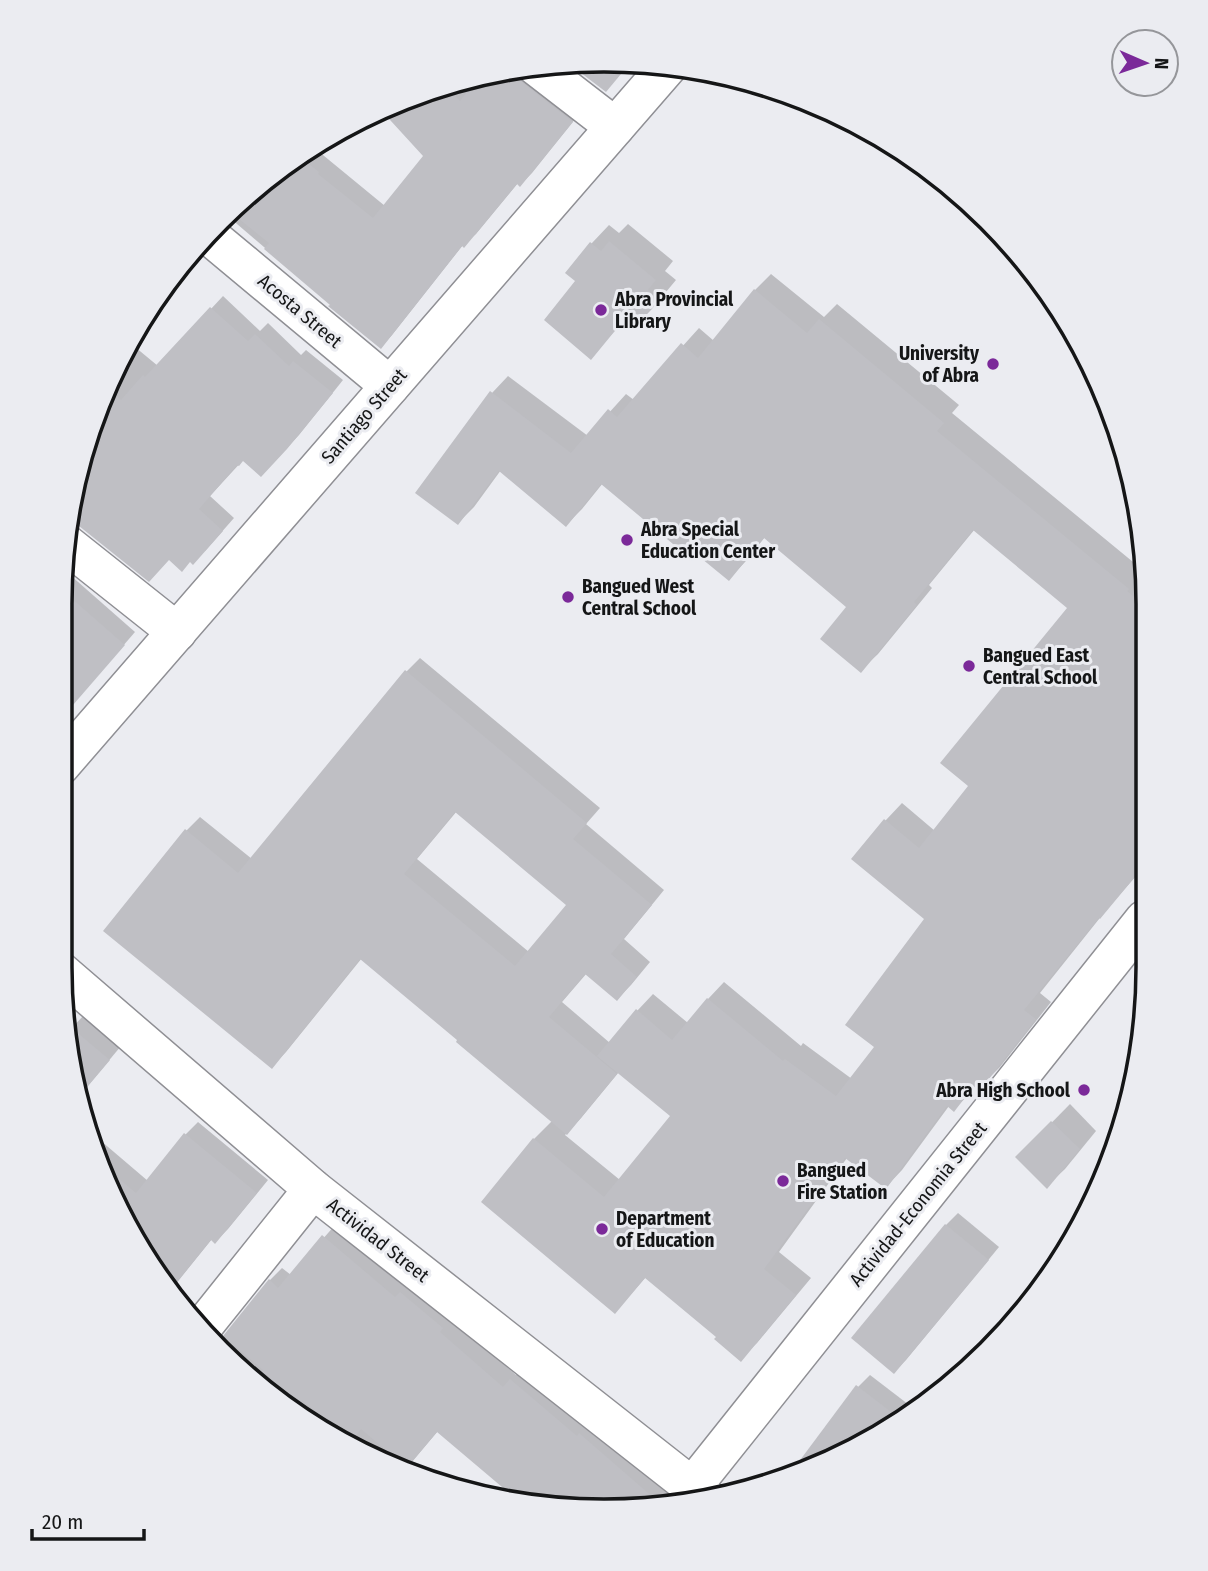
<svg xmlns="http://www.w3.org/2000/svg" width="1208" height="1571" font-family="'Fira Sans Condensed',sans-serif">
	<rect width="100%" height="100%" fill="#ebecf1"/>
	<g fill="#0003" fill-rule="evenodd">
		<path d="M531,67l52,42 -51,64 -12,12 -2,-2 -42,51 -13,11 -71,90 -11,12 -151,-129 72,-67 10,-5 73,60 40,-50 -43,-48 14,-7 68,-21 8,9 11,-15 15,-4z"/>
		<path d="M628,224l45,37 -8,10 11,9 -25,30 -17,17 -9,-7 -35,37 -12,-76 -10,-9 24,-29 17,-18 10,8z"/>
		<path d="M771,274l53,43 13,-13 122,101 -7,8 192,158 -1,3 1,1v292l-37,42 -67,84 11,9 -51,65 -16,16 -4,-3 -10,13 -16,17 -5,-4 -47,64 -16,17 -39,-29 -68,94 32,26 -54,65 -17,16 -22,-22 -72,-60 -31,35 -132,-110 51,-63 19,-19 -191,-162 -76,94 -14,14 -86,-235 14,-14 52,42 154,-187 14,-14 180,150 -14,16 78,66 -40,49 26,23 -19,23 -14,14 -30,-26 -25,29 48,41 27,-32 16,-17 35,29 20,-24 16,-17 77,64 2,-3 49,36 24,-33 50,-127 -72,-61 32,-38 16,-17 33,28 35,-45 99,-178 -94,-79 -46,56 3,3 -54,66 -17,16 -13,-63 -83,-70 -20,25 -16,17 -33,-27 -93,-69 -21,26 -16,16 -65,-55 -27,37 -16,16 34,-130 16,-17 80,60 38,-42 8,6 65,-72 15,13 41,-51zM457,811l111,94 -39,47 -112,-93zM619,1072l53,44 -52,64 -55,-45 16,-17z"/>
		<path d="M223,296l37,35 8,-8 33,32 5,-5 37,30 -44,55 -26,28 -29,-4 -34,37 24,22 -29,33 -127,-88 38,-100 13,-21 29,24z"/>
		<path d="M69,574l66,58 -75,87 1,-136z"/>
		<path d="M84,1015l37,31 -44,53 -9,-67z"/>
		<path d="M1070,1104l26,27 -31,38 -18,17 -29,-29z"/>
		<path d="M198,1122l70,58 -40,49 -13,13 -3,-3 -37,46 3,2 -5,6 -40,-53 -46,-111 61,52 38,-47z"/>
		<path d="M958,1213l41,34 -93,113 -12,12 -41,-34 93,-113z"/>
		<path d="M336,1224l115,94 65,57 7,-7 168,132 -52,10 -122,-12 -79,-67 -29,34 14,11 -91,-37 -113,-87 -11,-15 7,3 11,-4 44,-56 12,-12 9,7z"/>
		<path d="M870,1375l47,36 -11,9 -114,56 -1,-1 67,-88z"/>
	</g>
	<g fill="#bfbfc4" fill-rule="evenodd">
		<path d="M604,60l27,2 -25,30 -38,-29z"/>
		<path d="M515,68l1,7 7,8 50,39 -53,65 -3,-3 -53,64 -2,-2 -81,103 -53,-43 2,-1 -66,-56 5,-6 -35,-28 64,-60 21,17 -1,2 55,44 50,-62 -43,-47 16,-8 50,-15 14,15 20,-26 18,-5z"/>
		<path d="M609,241l47,39 -8,10 11,9 -25,31 -11,-9 -32,39 -47,-40 31,-39 -10,-8 25,-31 11,9z"/>
		<path d="M754,289l53,44 12,-14 125,104 -7,8 192,158 -2,2 17,14v261l-44,53 -1,-1 -75,92 12,9 -52,66 -6,-5 -24,32 -7,-6 -61,83 -41,-31 -81,111 32,26 -55,67 -27,-23 2,-2 -71,-59 -30,36 -134,-112 52,-64 71,59 66,-81 -73,-60 39,-47 36,31 35,-42 76,63 2,-2 51,37 38,-49 -29,-22 79,-106 -73,-60 33,-40 35,29 49,-62 -28,-23 127,-155 -94,-78 -59,72 3,3 -56,68 -41,-34 26,-32 -82,-69 -35,43 -33,-27 -5,5 -90,-75 -35,43 -67,-56 -41,54 -43,-32 75,-102 81,62 37,-44 9,8 64,-74 17,15z"/>
		<path d="M210,307l38,34 7,-7 34,32 4,-5 40,32 -46,56 -26,28 -18,-16 -4,5 -2,-1 -38,44 24,22 -30,34 -3,-3 -8,10 -13,-12 -20,22 -70,-56 -11,-5 10,-58 29,-76 14,13 22,-25 2,2z"/>
		<path d="M61,589l64,56 -65,75v-76z"/>
		<path d="M405,670l182,153 -14,16 79,66 -41,49 26,23 -20,24 -32,-27 -36,43 68,57 -50,61 -111,-93 1,-2 -97,-81 -88,110 -169,-138 82,-102 53,44zM455,812l111,93 -51,61 -111,-92z"/>
		<path d="M67,1024l43,36 -33,39 -8,-57z"/>
		<path d="M1051,1121l29,28 -33,40 -32,-32z"/>
		<path d="M184,1133l73,60 -42,51 -4,-4 -40,49 -38,-49 -32,-76 35,29z"/>
		<path d="M945,1224l44,36 -95,114 -43,-36z"/>
		<path d="M322,1235l73,62 5,-5 43,36 -3,4 63,55 7,-8 67,57 2,-3 84,73 -24,4 -124,-12 -78,-66 -30,36 -46,-39 -10,13 -49,-42 -8,10 -39,-30 8,-10 -40,-34 46,-57 9,9z"/>
		<path d="M856,1385l47,36 -117,58z"/>
	</g>
	<g fill="none" stroke-linecap="round" stroke-linejoin="round">
		<g stroke="#8f8f94" stroke-width="41">
			<g id="minor">
				<path d="M536,66l79,61"/>
				<path d="M211,237l179,149"/>
				<path d="M65,543l112,89"/>
				<path d="M201,1329l112,-140"/>
				<path d="M692,1487l452,-567"/>
			</g>
		</g>
		<g stroke="#8f8f94" stroke-width="41">
			<g id="tertiary">
				<path d="M60,766l608,-700"/>
				<path d="M60,971l253,218 392,308"/>
			</g>
		</g>
		<use href="#minor" stroke="#fff" stroke-width="38"/>
		<use href="#tertiary" stroke="#fff" stroke-width="38"/>
	</g>
	<g fill="#7b2999" stroke="#ebecf1" stroke-width="2.5">
		<circle cx="601" cy="310" r="7"/>
		<circle cx="993" cy="364" r="7"/>
		<circle cx="627" cy="540" r="7"/>
		<circle cx="568" cy="597" r="7"/>
		<circle cx="969" cy="666" r="7"/>
		<circle cx="1084" cy="1090" r="7"/>
		<circle cx="783" cy="1181" r="7"/>
		<circle cx="602" cy="1229" r="7"/>
	</g>
	<g text-anchor="middle" dominant-baseline="central" stroke-width="6" stroke-linejoin="round" paint-order="stroke">
		<g font-size="19" font-weight="bold" fill="#151617" stroke="#ebecf1" text-anchor="start">
			<text x="615" y="299">Abra Provincial<tspan x="615" dy="22">Library</tspan></text>
			<text x="979" y="353" text-anchor="end">University<tspan x="979" dy="22">of Abra</tspan></text>
			<text x="641" y="529">Abra Special<tspan x="641" dy="22">Education Center</tspan></text>
			<text x="582" y="586">Bangued West<tspan x="582" dy="22">Central School</tspan></text>
			<text x="983" y="655">Bangued East<tspan x="983" dy="22">Central School</tspan></text>
			<text x="1070" y="1090" text-anchor="end">Abra High School</text>
			<text x="797" y="1170">Bangued<tspan x="797" dy="22">Fire Station</tspan></text>
			<text x="616" y="1218">Department<tspan x="616" dy="22">of Education</tspan></text>
		</g>
		<g font-size="19" fill="#151617" stroke="#ebecf1">
			<text transform="translate(300 311) rotate(40)">Acosta Street</text>
			<text transform="translate(364 416) rotate(-49)">Santiago Street</text>
			<text transform="translate(918 1204) rotate(-51)">Actividad-Economia Street</text>
			<text transform="translate(378 1240) rotate(38)">Actividad Street</text>
		</g>
	</g>
	<path d="M0 0H1208V1571H0ZM604 72H604A532 532 0 0 1 1136 604V967A532 532 0 0 1 604 1499H604A532 532 0 0 1 72 967V604A532 532 0 0 1 604 72Z" fill="#ebecf1" fill-rule="evenodd"/>
	<path fill="none" stroke="#151617" stroke-width="3.5" d="M604 72H604A532 532 0 0 1 1136 604V967A532 532 0 0 1 604 1499H604A532 532 0 0 1 72 967V604A532 532 0 0 1 604 72Z"/>
	<g transform="translate(1145 63) rotate(92)"><circle r="33" fill="#ebecf1" stroke="#95969a" stroke-width="2"/>
	<path d="M0-5L12 26L0 18L-12 26Z" fill="#7b2999"/>
	<text y="-10" font-size="19" font-weight="bold" text-anchor="middle" fill="#151617">N</text>
	</g>
	<path d="M32 1529v10h112v-10" fill="none" stroke="#151617" stroke-width="3.5"/>
	<text x="42" y="1529" font-size="21" fill="#151617" stroke="#ebecf1" stroke-width="5" paint-order="stroke">20 m</text>
</svg>
